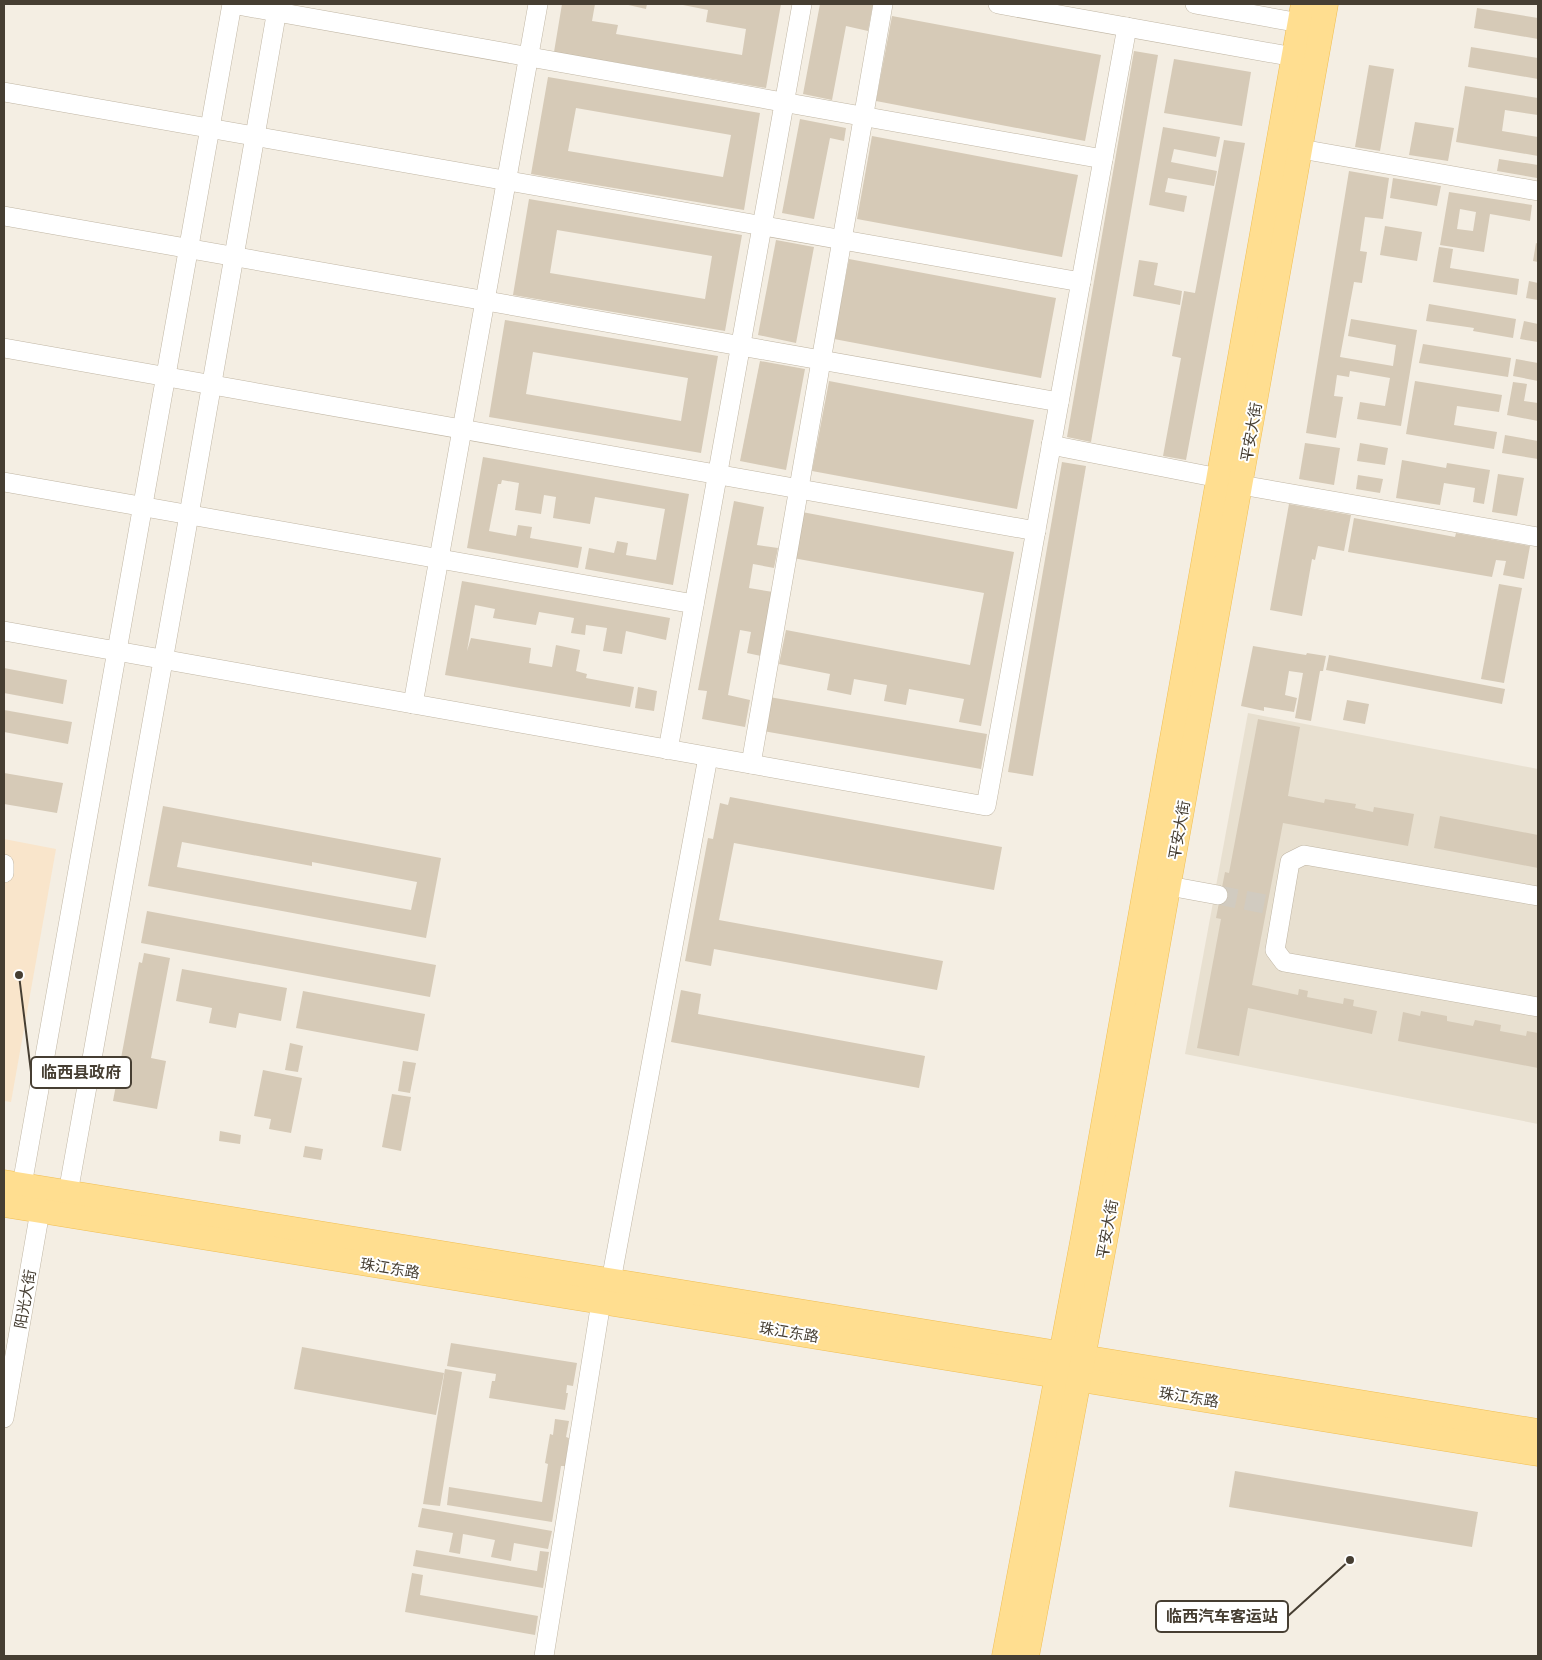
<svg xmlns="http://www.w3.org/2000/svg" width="1542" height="1660" font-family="Mulish,'Noto Sans SC',sans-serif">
	<rect width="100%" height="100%" fill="#f4eee3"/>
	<path fill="#e8e0d0" d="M1248,713l290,56v355l-353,-70z"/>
	<path fill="#f9e5cb" d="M4,839l52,10 -45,253 -7,-1z"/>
	<g fill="#d6cab7" fill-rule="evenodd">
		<path d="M562,4h33l-3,17 26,4 -2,9 126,21 4,-26 -40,-7 2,-12 -30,-6h103l-15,84 -212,-36z"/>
		<path d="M624,4h23l-1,5z"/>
		<path d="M820,4h53l-5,27 -22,-5 -14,74 -29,-6z"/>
		<path d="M1477,8l61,10v21l-64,-11z"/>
		<path d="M892,16l209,39 -16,86 -209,-40z"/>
		<path d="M1471,47l67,11v21l-70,-12z"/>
		<path d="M1134,51l24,4 -67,387 -24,-5z"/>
		<path d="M1174,59l77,13 -9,54 -78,-13z"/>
		<path d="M1369,65l25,4 -14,82 -25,-4z"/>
		<path d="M548,77l212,36 -16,97 -213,-36zM576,108l155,27 -8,42 -155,-26z"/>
		<path d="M1465,86l73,12v17l-33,-5 -3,21 36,6v19l-82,-14z"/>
		<path d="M800,119l46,9 -2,13 -14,-3 -16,81 -32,-6z"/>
		<path d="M1415,122l39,6 -6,33 -39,-6z"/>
		<path d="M1163,127l57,10 -4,20 -42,-8 -3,13 46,9 -3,15 -46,-8 -3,14 22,4 -3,16 -35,-7z"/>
		<path d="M872,136l206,39 -16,82 -205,-38z"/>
		<path d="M1224,140l21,3 -59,317 -23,-4 18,-98 -9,-2 12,-65 11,2z"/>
		<path d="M1499,159l39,6 -1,13 -40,-7z"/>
		<path d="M1349,171l40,7 -6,41 -18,-2 -5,34 7,1 -5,31 -8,-1 -14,75 53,9 3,-21 -48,-9 3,-17 66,11 -16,96 -44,-7 3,-17 25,4 5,-28 -40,-7 -1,6 -12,-2 -3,21 9,1 -7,41 -30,-5z"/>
		<path d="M1393,178l48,8 -4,20 -47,-8z"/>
		<path d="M1449,192l83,13 -2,16 -40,-7 -6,38 -44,-7zM1460,209l16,3 -3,19 -16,-2z"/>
		<path d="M529,199l213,36 -17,96 -212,-36zM557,230l155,26 -7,43 -155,-26z"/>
		<path d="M1385,226l37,6 -5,29 -37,-6z"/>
		<path d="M776,240l38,7 -18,96 -38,-8z"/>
		<path d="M1536,243l2,1v18l-5,-1z"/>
		<path d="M1439,247l14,2 -3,19 69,11 -2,16 -84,-13z"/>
		<path d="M849,259l207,39 -15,80 -207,-39z"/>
		<path d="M1139,260l19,3 -4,22 28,6 -2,14 -47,-9z"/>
		<path d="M1529,281l9,2v17l-12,-2z"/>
		<path d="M1429,304l87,15 -3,19 -40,-7 1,-3 -48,-7z"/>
		<path d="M505,320l213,36 -17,97 -212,-36zM533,352l155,26 -7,43 -155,-27z"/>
		<path d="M1524,321l14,3v18l-18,-3z"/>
		<path d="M1423,344l88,14 -3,19 -89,-14z"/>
		<path d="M1516,359l22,4v18l-25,-5z"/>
		<path d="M760,361l45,8 -19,101 -46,-9z"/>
		<path d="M829,381l205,39 -17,89 -205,-38z"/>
		<path d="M1415,381l87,14 -3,17 -42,-6 -3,19 43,7 -3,17 -88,-15z"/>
		<path d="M1513,382l14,2 -3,17 14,2v18l-31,-6z"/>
		<path d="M1505,435l33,6v18l-36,-6z"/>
		<path d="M1305,443l35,5 -6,37 -35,-6z"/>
		<path d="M1360,443l28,5 -3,17 -28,-4z"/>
		<path d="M483,457l206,37 -16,91 -88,-16 4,-21 25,5 3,-12 11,2 -2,12 30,5 9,-51 -70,-12 -5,27 -37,-6 3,-21 -12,-2 -3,19 -26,-4 4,-27 -17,-3 -1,4h-3l-9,47 27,5 2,-11 14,2 -2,11 52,9 -4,21 -111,-20z"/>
		<path d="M1402,460l44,8 1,-5 43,7 -6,34 -11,-2 2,-14 -31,-5 -4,22 -44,-7z"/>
		<path d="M1062,462l24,4 -53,310 -25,-4z"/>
		<path d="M1498,474l26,4 -7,38 -25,-4z"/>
		<path d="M1358,475l25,4 -3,14 -24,-4z"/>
		<path d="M734,501l30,6 -7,38 21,3 -4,20 -21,-4 -4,24 24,4 -12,64 -14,-3 4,-21 -11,-2 -12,65 22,5 -5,27 -43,-8 5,-28 -9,-1z"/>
		<path d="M1289,504l62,11 -7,36 -26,-5 -3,14 -3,-1 -10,57 -32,-6z"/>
		<path d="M802,512l212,40 -33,174 -22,-4 5,-23 -55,-10 -3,16 -22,-4 3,-16 -33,-6 -3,16 -24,-5 3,-16 -51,-10 7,-34 184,35 14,-72 -191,-35z"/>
		<path d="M1354,518l101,19 1,-4 74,13 -6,33 -21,-4 3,-14 -10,-1 -4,17 -144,-25z"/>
		<path d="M462,581l208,37 -4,22 -40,-9 -4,23 -19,-3 4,-23 -21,-3 -1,10 -14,-2 3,-15 -35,-6 -3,13 -43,-7 2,-9 -20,-4 -8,46 4,-13 60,10 -2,15 23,4 4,-22 24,5 -4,21 11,3 -1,4 48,9 -4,20 -185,-32z"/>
		<path d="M1499,584l23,4 -18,95 -23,-4z"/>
		<path d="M1253,646l53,9 1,-2 19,3 -3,15h-3l-9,50 -16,-3 8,-45 -14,-2 -4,24 12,3 -3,14 -30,-5v4l-23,-5z"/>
		<path d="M1329,655l176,34 -3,15 -176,-34z"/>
		<path d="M4,668l63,12 -4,24 -59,-11z"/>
		<path d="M638,687l19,4 -3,20 -19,-3z"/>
		<path d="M769,697l218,37 -6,35 -218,-38z"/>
		<path d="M1347,700l22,4 -4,20 -22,-4z"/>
		<path d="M4,710l68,12 -4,22 -64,-12z"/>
		<path d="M1258,719l42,8 -12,69 36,7 1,-4 31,5 -1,4 18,4 1,-5 40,7 -6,32 -125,-23 -31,162 46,10 1,-6 9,2 -1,6 36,7 1,-6 10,2 -1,6 24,5 -5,23 -124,-26 -9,48 -42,-8 24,-129 -5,-1 9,-46 4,1z"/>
		<path d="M4,773l59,10 -6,30 -53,-9z"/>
		<path d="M730,797l272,50 -8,43 -260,-47 -15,77 224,41 -6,29 -223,-41 -3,17 -26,-5 23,-123 5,1 7,-36 8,2z"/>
		<path d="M163,806l278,52 -15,80 -278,-52zM182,842l130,24v-4l105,20 -6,28 -234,-43z"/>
		<path d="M1440,816l98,19v33l-104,-20z"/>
		<path d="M147,911l289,54 -6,32 -289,-54z"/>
		<path d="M144,953l26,5 -19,100 15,3 -9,48 -44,-8 26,-139 3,1z"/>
		<path d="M182,969l105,19 -6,33 -42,-8 -3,15 -27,-5 3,-15 -36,-7z"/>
		<path d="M681,990l20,4 -3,20 227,42 -6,32 -248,-46z"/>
		<path d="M303,991l122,23 -7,37 -122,-23z"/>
		<path d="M1421,1011l26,5v5l26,5 2,-6 26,5 -1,6 26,5 1,-5 11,2v35l-140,-27 5,-29 17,4z"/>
		<path d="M290,1043l13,3 -5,26 -13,-2z"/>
		<path d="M403,1061l13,2 -6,30 -12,-2z"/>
		<path d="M263,1070l39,8 -11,55 -22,-4 2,-10 -17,-3z"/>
		<path d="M392,1094l19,3 -10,54 -19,-4z"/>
		<path d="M220,1131l21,4 -1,9 -21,-3z"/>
		<path d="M305,1146l18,3 -2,11 -18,-3z"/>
		<path d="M451,1343l126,20 -4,23 -6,-1 -1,8h2l-3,17 -76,-12 3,-17h3l1,-7 -49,-8z"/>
		<path d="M302,1347l142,26 -8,42 -142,-26z"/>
		<path d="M445,1369l17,3 -22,134 -17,-2z"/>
		<path d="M555,1419l14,2 -3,16 3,1 -4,28h-4l-9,56 -105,-17 2,-18 93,15 6,-38 -3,-1 5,-29 3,1z"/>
		<path d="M1235,1471l243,41 -6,35 -243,-40z"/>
		<path d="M422,1508l130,23 -4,18 -34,-6 -3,18 -20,-4 4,-17 -32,-6 -3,20 -11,-2 4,-19 -35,-6z"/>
		<path d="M416,1550l121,21 3,-20 9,1 -6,36 -130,-22z"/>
		<path d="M412,1573l11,2 -3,20 118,21 -3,19 -130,-23z"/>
	</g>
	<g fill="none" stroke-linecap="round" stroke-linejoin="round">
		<path stroke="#d1cbc0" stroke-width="19" stroke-dasharray="19 9" stroke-linecap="butt" d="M1218,895l52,10"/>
		<g stroke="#c0b6a4" stroke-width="20">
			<g id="minor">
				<path d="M998,4l296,53"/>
				<path d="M1195,4l105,19"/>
				<path d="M4,92l1077,190"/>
				<path d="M1301,149l237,42"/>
				<path d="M4,216l1055,186"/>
				<path d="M4,348l1032,183"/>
				<path d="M1051,445l168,33"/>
				<path d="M4,482l690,122"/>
				<path d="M1241,485l297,52"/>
				<path d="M4,631l982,175 141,-779"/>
				<path d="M413,704l125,-700"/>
				<path d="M668,750l134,-746"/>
				<path d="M751,764l132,-760"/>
				<path d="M4,864v9"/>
				<path d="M1169,886l49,9"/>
				<path d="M1538,896l-234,-41 -14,7 -15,88 9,12 254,45"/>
				<path d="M22,1185l210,-1181 871,155"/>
				<path d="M68,1193l115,-644 95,-545"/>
				<path d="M611,1281l97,-524"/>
				<path d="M4,1418l36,-207"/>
				<path d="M544,1656l57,-354"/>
			</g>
		</g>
		<g stroke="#f1bf53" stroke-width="25">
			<g id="major">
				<path d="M4,1182l1534,249"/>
				<path d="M4,1205l1534,249"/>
				<path d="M1004,1656l80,-424 219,-1228"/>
				<path d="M1027,1656l79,-420 220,-1232"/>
			</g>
		</g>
		<use href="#minor" stroke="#fff" stroke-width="19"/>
		<use href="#major" stroke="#ffde90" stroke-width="24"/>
	</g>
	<g text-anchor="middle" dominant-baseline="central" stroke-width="4" stroke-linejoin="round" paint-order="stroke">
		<g font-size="15" fill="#463e32" stroke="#fff">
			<text transform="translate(1251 432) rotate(-80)">平安大街</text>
			<text transform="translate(1179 830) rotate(-80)">平安大街</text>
			<text transform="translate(1107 1229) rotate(-80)">平安大街</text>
			<text transform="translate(390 1268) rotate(9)">珠江东路</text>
			<text transform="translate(25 1299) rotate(-80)">阳光大街</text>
			<text transform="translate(789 1332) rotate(9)">珠江东路</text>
			<text transform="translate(1189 1397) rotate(9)">珠江东路</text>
		</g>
	</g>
	<path fill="none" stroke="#463e32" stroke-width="2" d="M19 975L31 1072M1350 1560L1288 1616"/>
	<g fill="#463e32" stroke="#fff" stroke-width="2">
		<circle cx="19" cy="975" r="5"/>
		<circle cx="1350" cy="1560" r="5"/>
	</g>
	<g fill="#fff" stroke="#463e32" stroke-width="2">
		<rect x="31" y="1057" width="100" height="31" rx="5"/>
		<rect x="1156" y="1601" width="132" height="31" rx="5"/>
	</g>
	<g font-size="16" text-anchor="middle" font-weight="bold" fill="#463e32">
		<text x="81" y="1078">临西县政府</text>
		<text x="1222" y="1622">临西汽车客运站</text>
	</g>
	<rect width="1542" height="1660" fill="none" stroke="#463e32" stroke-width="10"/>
</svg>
